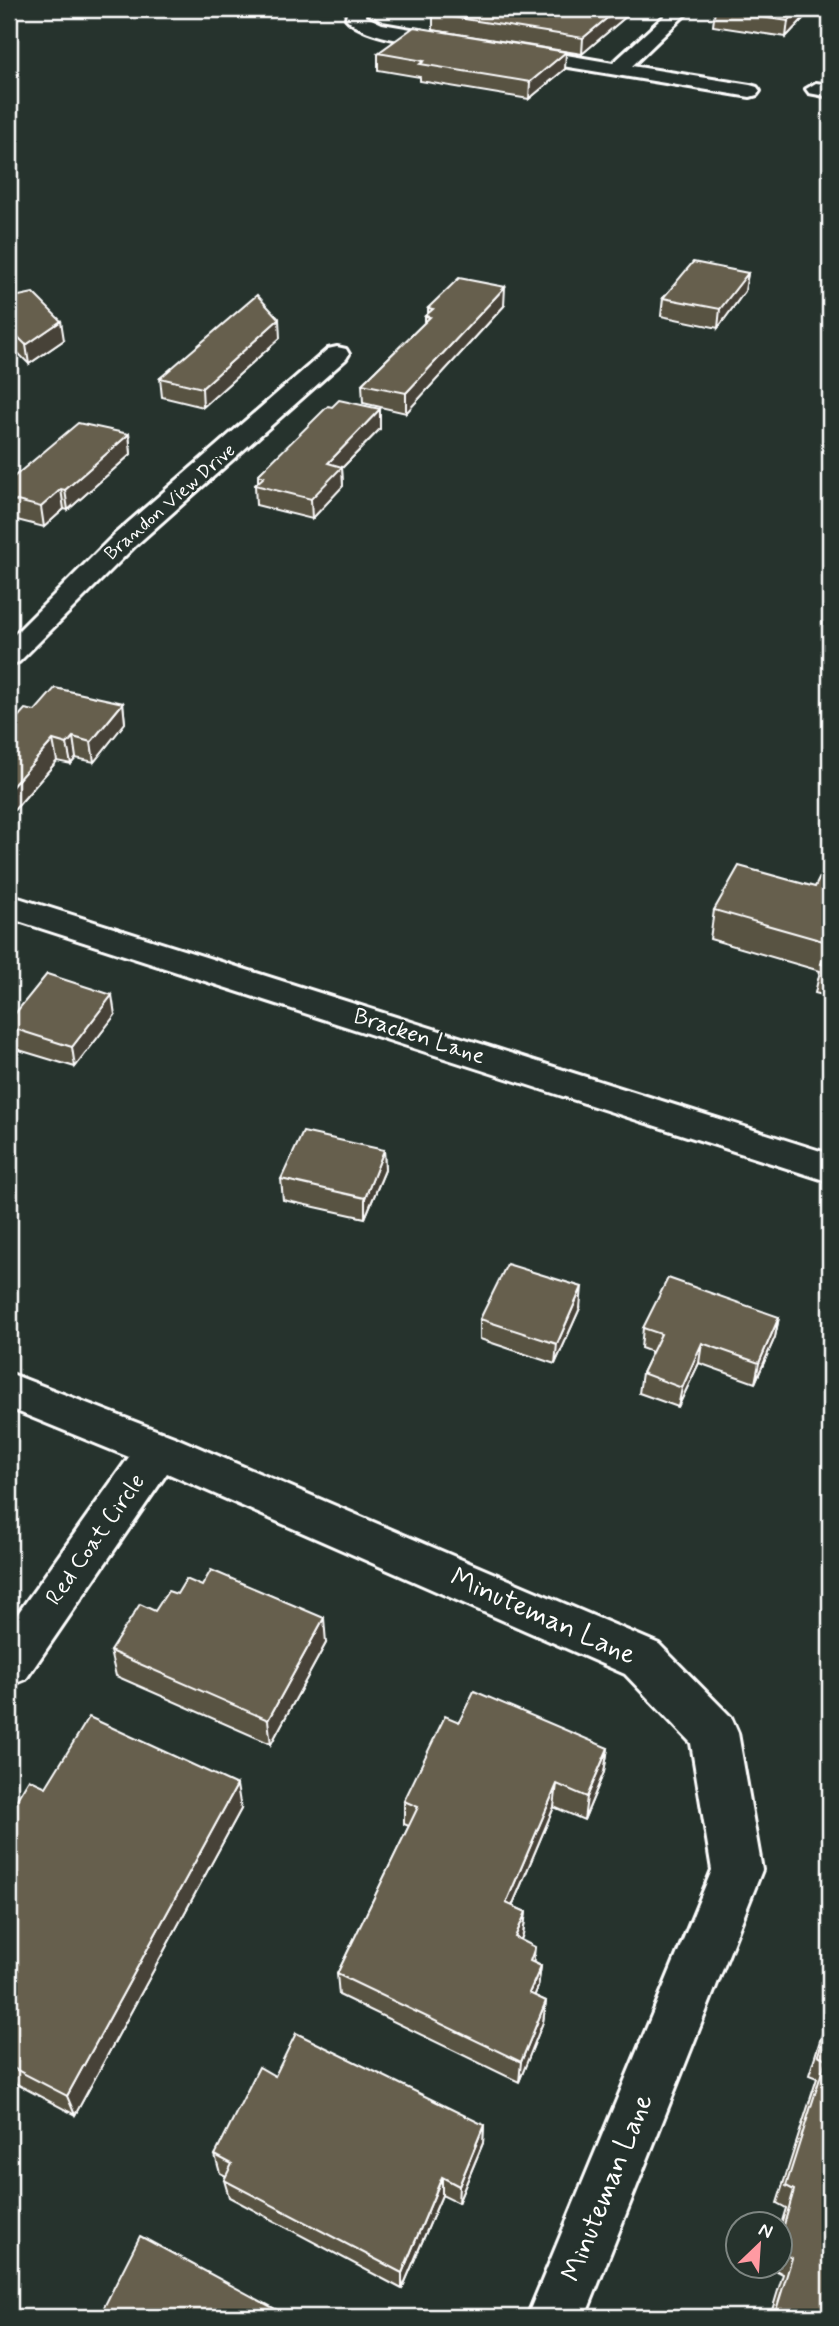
<svg xmlns="http://www.w3.org/2000/svg" width="839" height="2326" font-family="Mynerve,sans-serif">
	<rect width="100%" height="100%" fill="#26332d"/>
	<filter id="ink" filterUnits="userSpaceOnUse"><feTurbulence type="fractalNoise" baseFrequency=".0143" numOctaves="2"/><feDisplacementMap in="SourceGraphic" scale="14" xChannelSelector="R" yChannelSelector="G"/><feConvolveMatrix kernelMatrix="1 2 1 2 8 2 1 2 1" color-interpolation-filters="sRGB"/></filter>
	<g filter="url(#ink)">
		<g fill="none" stroke-linecap="round" stroke-linejoin="round">
			<g stroke="#fff" stroke-width="6">
				<g id="minor">
					<path d="M348,9h18l-1,7 17,8 76,13 9,6 -9,6c-28,-5 -94,-9 -112,-31z"/>
					<path d="M672,9h19l-59,57 118,19 7,2 3,4 -3,4 -7,2 -236,-39 -9,-6 9,-6 99,17z"/>
					<path d="M816,83l14,2v12l-21,-4 -3,-4z"/>
					<path d="M337,347l9,2 3,5 -3,5 -211,187 -116,116 -10,3v-25l106,-106 213,-185z"/>
					<path d="M9,895l821,259v28l-821,-264z"/>
					<path d="M9,1373l165,64 485,207 72,73 7,16 24,137 -177,447h-58l185,-447 -21,-127 -66,-69 -458,-201 -141,206 -17,7v-60l120,-169 -120,-49z"/>
				</g>
			</g>
			<use href="#minor" fill="#26332d" fill-rule="evenodd"/>
		</g>
		<g fill="#585243" stroke="#fff" stroke-width="2">
			<path d="M440,9h195l-53,45 -149,-24v-16z"/>
			<path d="M812,9l-26,28 -73,-11 2,-16z"/>
			<path d="M378,53l187,16 -36,30 -109,-18v-4l-42,-7z"/>
			<path d="M748,273l-3,18 -27,37 -57,-12 2,-18z"/>
			<path d="M9,298l55,42 -35,24 -20,-20z"/>
			<path d="M504,306l-98,107 -43,-10 -1,-19 63,-62v-6l3,-2v-6z"/>
			<path d="M280,338l-77,69 -41,-10 -2,-19z"/>
			<path d="M332,407l48,2v20l-38,39 1,18 -31,33 -56,-14 -1,-20 3,-3v-7z"/>
			<path d="M129,434l2,20 -63,56 -4,-1 -20,18 -35,-9v-37z"/>
			<path d="M123,703l2,20 -31,39 -18,-4 -5,6 -14,-3 -48,55v-89l26,-16z"/>
			<path d="M830,877v120l-15,-4 5,-22 -110,-32 4,-29 101,-23z"/>
			<path d="M115,1015l-40,52 -66,-20v-20z"/>
			<path d="M384,1150l1,20 -20,48 -82,-18 -2,-21z"/>
			<path d="M580,1308l-25,56 -75,-25v-20z"/>
			<path d="M779,1317l-4,20 -20,46 -56,-20 -21,44 -39,-14 3,-20 10,-21 -11,-4 2,-20z"/>
			<path d="M177,1594l149,49 -55,101 -155,-68 -6,-25 45,-40z"/>
			<path d="M459,1722l149,26 -4,24 -20,48 -30,-13 -42,99 14,6 -3,22 -2,6 13,22 7,4 -3,21 -4,9 12,5 -3,21 -24,60 -180,-87 -2,-21 72,-148 -5,-2v-23z"/>
			<path d="M46,1787l195,22 -166,306 -66,-35v-268z"/>
			<path d="M830,2009v308h-60l13,-43 -15,-8h12v-38l6,-20 -9,-5 40,-125 -8,-3z"/>
			<path d="M275,2076l209,49 -1,18 -25,60 -16,-8 -40,94 -173,-92 -5,-17 2,-4 -6,-3 -5,-18z"/>
		</g>
		<g fill="#474237" stroke="#fff" stroke-width="2">
			<path d="M618,9h17l-53,45 1,-16z"/>
			<path d="M799,9h13l-26,28 2,-16z"/>
			<path d="M566,52l-1,17 -36,30 1,-17z"/>
			<path d="M748,273l-3,18 -27,37 2,-19z"/>
			<path d="M505,287l-1,19 -98,107v-20z"/>
			<path d="M279,319l1,19 -77,69 -1,-19z"/>
			<path d="M61,321l3,19 -35,24 -3,-19z"/>
			<path d="M380,409v20l-38,39 1,18 -31,33 -1,-20 17,-36z"/>
			<path d="M129,434l2,20 -63,56 -3,-20z"/>
			<path d="M61,489l3,20 -20,18 -3,-20z"/>
			<path d="M123,703l2,20 -31,39 -3,-20z"/>
			<path d="M73,737l3,21 -5,6 -4,-20z"/>
			<path d="M53,740l4,21 -48,55v-26z"/>
			<path d="M112,995l3,20 -40,52 -3,-20z"/>
			<path d="M384,1150l1,20 -20,48v-20z"/>
			<path d="M582,1287l-2,21 -25,56 2,-20z"/>
			<path d="M779,1317l-4,20 -20,46 4,-20z"/>
			<path d="M702,1343l-3,20 -21,44 4,-19z"/>
			<path d="M324,1618l2,25 -55,101 -3,-24z"/>
			<path d="M608,1748l-4,24 -20,48 3,-23z"/>
			<path d="M557,1784l-3,23 -50,118 2,-22z"/>
			<path d="M237,1785l4,24 -166,306 -8,-19z"/>
			<path d="M526,1912l-3,22 -10,25 2,-22z"/>
			<path d="M535,1947l-2,21 -3,-7z"/>
			<path d="M541,1966l-3,21 -11,27 2,-21z"/>
			<path d="M546,2001l-3,21 -24,60 2,-20z"/>
			<path d="M484,2125l-1,18 -25,60 1,-17z"/>
			<path d="M442,2177v18l-40,94v-16z"/>
		</g>
		<g fill="#665f4e" stroke="#fff" stroke-width="2">
			<path d="M440,9h178l-35,29 -150,-24z"/>
			<path d="M716,9h83l-11,12 -73,-11z"/>
			<path d="M414,27l152,25 -36,30 -110,-18 4,-3 -46,-8z"/>
			<path d="M693,262l55,11 -28,36 -57,-11z"/>
			<path d="M459,278l46,9 -99,106 -44,-9 68,-67 -5,-1 8,-7 -5,-1z"/>
			<path d="M33,293l28,28 -35,24 -17,-17v-30z"/>
			<path d="M257,295l22,24 -77,69 -42,-10z"/>
			<path d="M339,400l41,9 -52,54 14,4 -31,32 -56,-14 9,-8 -6,-2 70,-69 4,1z"/>
			<path d="M78,423l51,11 -64,56 -4,-1 -20,18 -32,-8v-18z"/>
			<path d="M55,688l68,15 -32,39 -18,-5 -6,7 -14,-4 -44,50v-63l16,-18 10,2z"/>
			<path d="M739,866l76,21 6,-12 9,2v66l-116,-33z"/>
			<path d="M830,945v22l-9,-3z"/>
			<path d="M47,974l65,21 -40,52 -63,-20v-6z"/>
			<path d="M303,1132l81,18 -19,48 -84,-19z"/>
			<path d="M507,1264l75,23 -25,57 -77,-25z"/>
			<path d="M668,1278l111,39 -20,46 -57,-20 -20,45 -40,-15 19,-39 -18,-6z"/>
			<path d="M211,1570l113,48 -56,102 -158,-69 30,-47 15,7 13,-20 9,3 9,-15 16,7z"/>
			<path d="M474,1691l134,57 -21,49 -30,-13 -51,119 20,9 -11,25 20,10 -5,14 11,5 -12,27 17,8 -25,61 -184,-88 81,-167 -14,-6 41,-85 14,6z"/>
			<path d="M89,1717l148,68 -170,311 -58,-30v-254l20,-33 17,8z"/>
			<path d="M830,2017v300h-56l18,-59 -12,-6v-13l14,-49 -8,-4 40,-127 -8,-4z"/>
			<path d="M296,2033l188,92 -25,61 -17,-9 -40,96 -178,-93 8,-16 -17,-9 44,-88 16,9z"/>
			<path d="M140,2236l150,81h-191z"/>
		</g>
	</g>
	<g text-anchor="middle" dominant-baseline="central" stroke-width="5" stroke-linejoin="round" paint-order="stroke">
		<g font-size="19" fill="#fff" stroke="#26332d">
			<text transform="translate(170 502) rotate(-41)">Brandon View Drive</text>
		</g>
		<g font-size="23" fill="#fff" stroke="#26332d">
			<text transform="translate(419 1037) rotate(18)">Bracken Lane</text>
			<text transform="translate(96 1540) rotate(-55)">Red Coat Circle</text>
		</g>
		<g font-size="28" fill="#fff" stroke="#26332d">
			<text transform="translate(543 1617) rotate(24)">Minuteman Lane</text>
			<text transform="translate(608 2188) rotate(-68)">Minuteman Lane</text>
		</g>
	</g>
	<rect width="839" height="2326" fill="none" stroke="#26332d" stroke-width="35"/>
	<rect x="18" y="18" width="804" height="2291" fill="none" stroke="#fff" stroke-width="2.5" filter="url(#ink)"/>
	<g transform="translate(759 2245) rotate(25)"><circle r="33" fill="#26332d" stroke="#7d8581" stroke-width="2"/>
	<path d="M0-5L12 26L0 18L-12 26Z" fill="#ff9aa2"/>
	<text y="-10" font-size="19" font-weight="bold" text-anchor="middle" fill="#ffffff">N</text>
	</g>
</svg>
